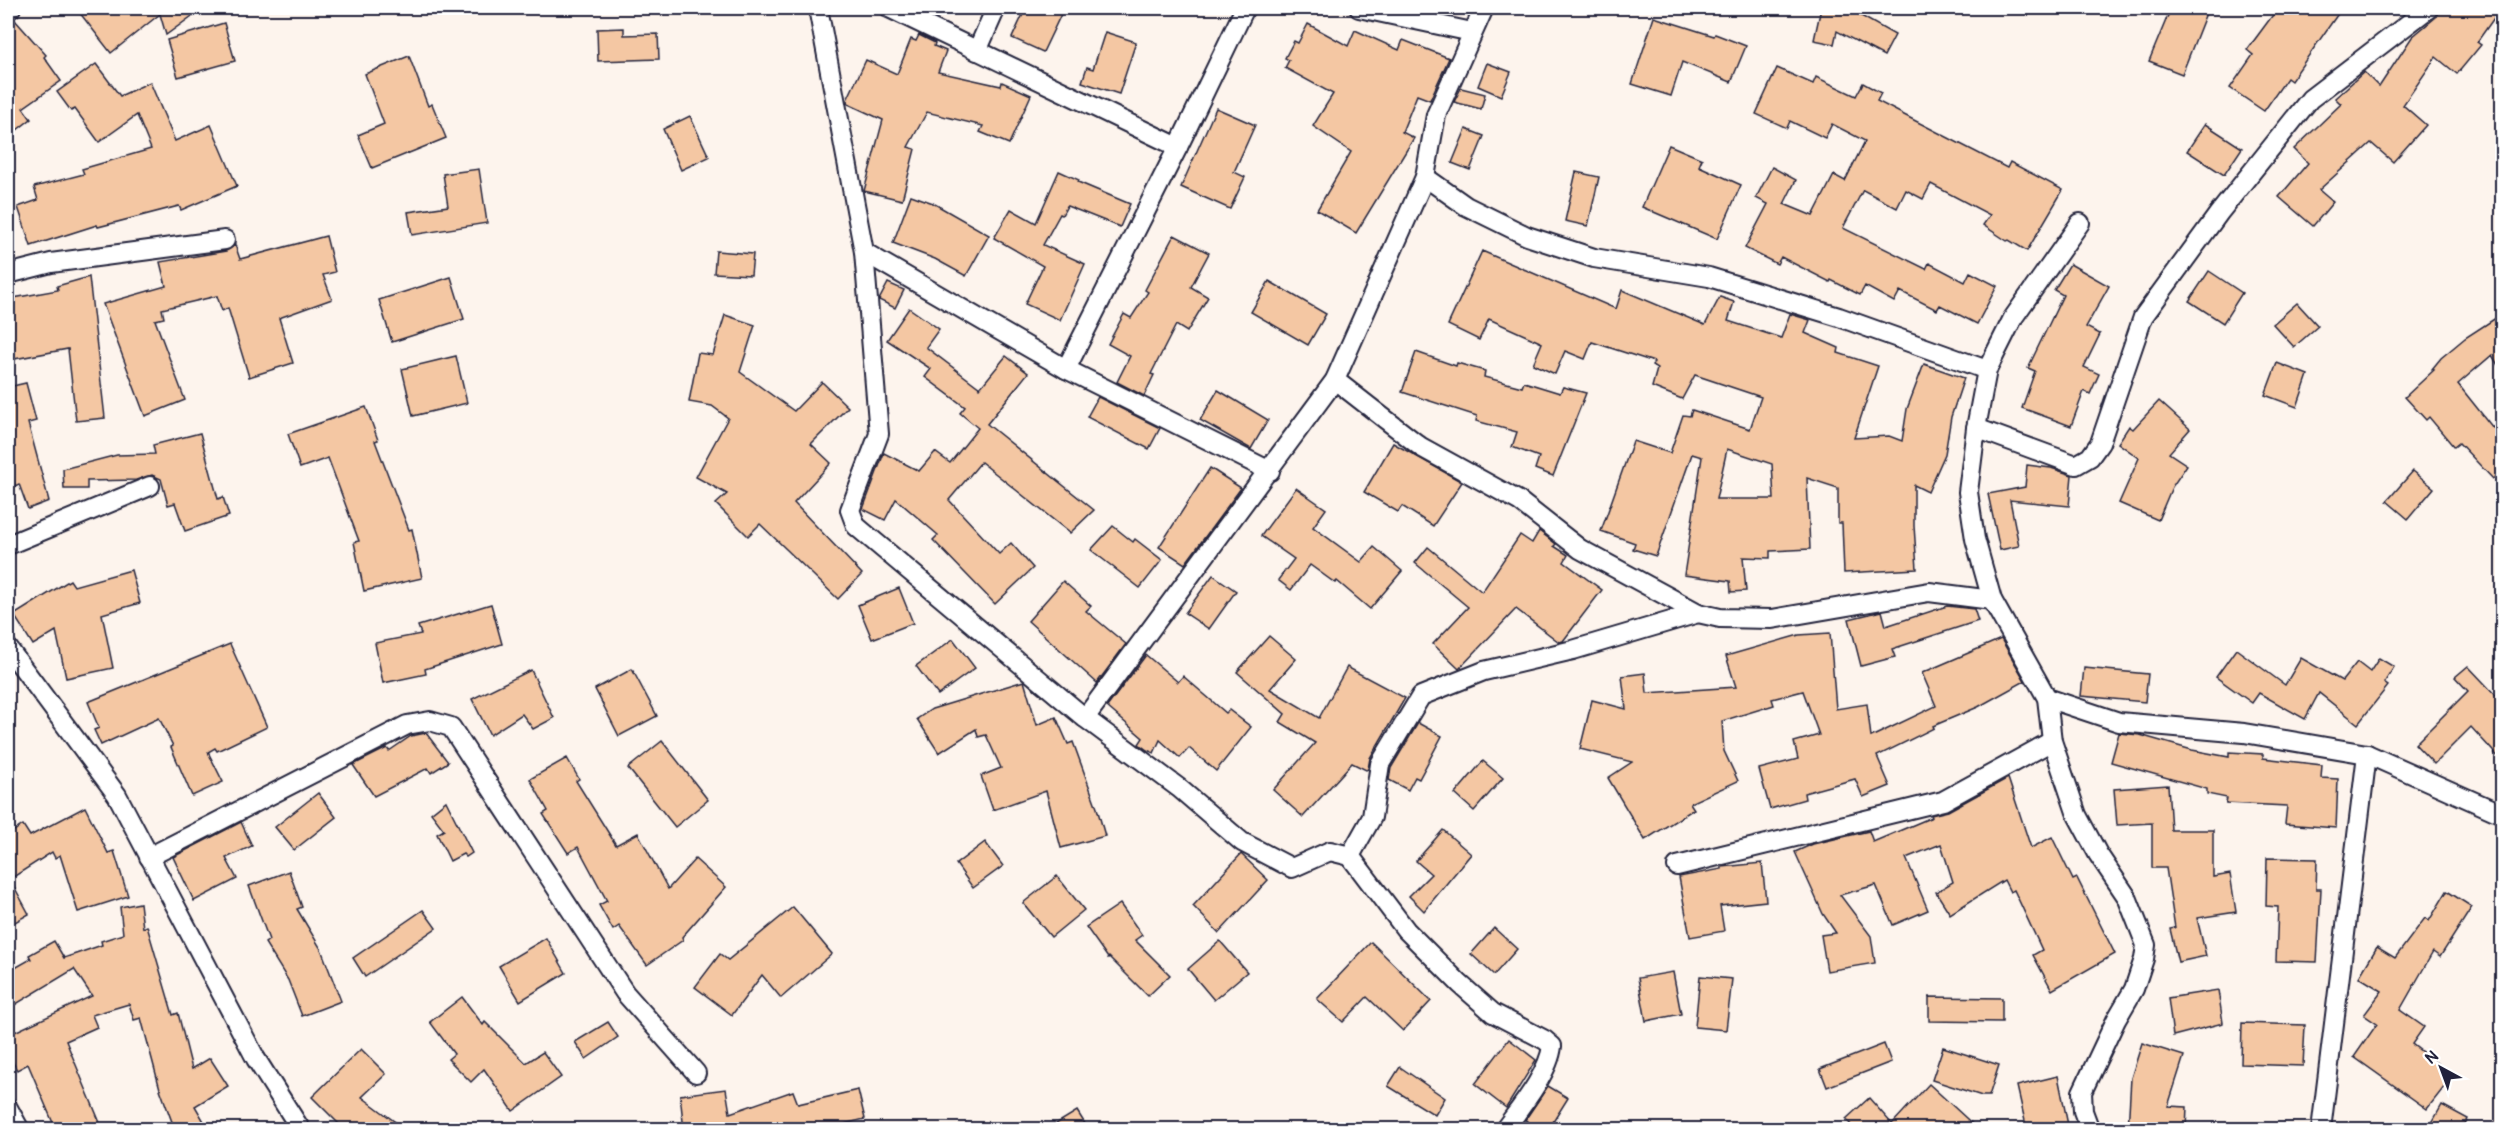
<svg xmlns="http://www.w3.org/2000/svg" width="2510" height="1137" font-family="Pangolin,sans-serif">
	<rect width="100%" height="100%" fill="#fdf4ed"/>
	<filter id="ink" filterUnits="userSpaceOnUse"><feTurbulence type="fractalNoise" baseFrequency=".0167" numOctaves="2"/><feDisplacementMap in="SourceGraphic" scale="12" xChannelSelector="R" yChannelSelector="G"/><feConvolveMatrix kernelMatrix="1 2 1 2 8 2 1 2 1" color-interpolation-filters="sRGB"/></filter>
	<g filter="url(#ink)">
		<g fill="#f4c7a3" stroke="#22223b" stroke-width="1.5" fill-rule="evenodd">
			<path d="M76,8h127l-37,27 -6,-21 -49,39z"/>
			<path d="M1026,8h27l9,4 -19,40 -31,-14z"/>
			<path d="M1821,8h26l48,27 -11,21 -47,-25 -3,13 -20,-4z"/>
			<path d="M2171,8h37l-26,66 -33,-13z"/>
			<path d="M2278,8h64l-51,73 -4,-3 -23,33 -34,-23 23,-33 -6,-5z"/>
			<path d="M2440,8h61l-24,34 4,3 -24,29 -21,-17 -33,48 23,20 -33,37 -22,-19 -52,47 14,12 -20,24 -34,-29 29,-34 -14,-14 47,-45 -6,-6 29,-26 15,15 33,-50 24,-20z"/>
			<path d="M1654,17l60,19 1,-2 31,12 -15,36 -49,-20 -11,34 -39,-12z"/>
			<path d="M14,19l32,36 -2,2 17,24 -38,27 8,11 -23,18v-117z"/>
			<path d="M224,23l11,38 -57,16 -11,-37z"/>
			<path d="M1308,24l40,22 7,-16 44,20 4,-10 46,18 -19,42 -13,-5 -15,37 12,6 -58,95 -39,-23 34,-58 -38,-26 20,-32 -48,-26 4,-8 -4,-2 9,-17 4,2z"/>
			<path d="M624,28v7l34,-1 1,25 -61,2 -1,-32z"/>
			<path d="M1105,32l31,10 -17,52 -37,-12 5,-15 6,2z"/>
			<path d="M919,35l16,8 -1,3 12,5 -8,21 63,14 1,-4 29,13 -22,49 -29,-12 3,-6 -56,-14 -19,35 7,2 -13,51 -38,-9 19,-71 -35,-16 -1,-4 19,-40 31,14 14,-35 5,2z"/>
			<path d="M409,56l19,50 4,-2 14,34 -74,30 -14,-33 26,-11 -19,-50z"/>
			<path d="M1487,63l24,9 -10,24 -23,-10z"/>
			<path d="M96,64l24,32 30,-14 25,59 36,-16 26,61 -56,24 -2,-4 -81,21 -1,-2 -66,21 -13,-39 20,-7 -4,-13 50,-13 -2,-5 69,-20 -14,-34 -38,27 -24,-33 -4,2 -14,-19z"/>
			<path d="M1777,68l36,16 3,-7 40,19 7,-13 18,10 -4,8 27,14 103,53 3,-6 53,28 -36,61 -18,-11 -2,1 -24,-16 7,-10 -59,-31 -8,15 -17,-9 -9,18 -34,-18 -20,38 83,41 3,-6 36,19 5,-10 27,14 -20,38 -37,-19 -3,5 -37,-19 -6,11 -29,-16 -5,9 -29,-15 -1,2 -49,-25 -4,7 -32,-16 23,-44 -12,-6 16,-31 24,13 -12,24 29,12 21,-41 11,6 20,-40 -33,-17 -7,14 -35,-17 -3,7 -31,-14z"/>
			<path d="M1461,88l24,6 -4,15 -27,-7z"/>
			<path d="M1216,108l39,17 -21,47 11,5 -15,32 -49,-22z"/>
			<path d="M690,116l19,41 -28,13 -18,-41z"/>
			<path d="M2205,124l37,24 -18,27 -37,-24z"/>
			<path d="M1466,129l18,7 -14,34 -18,-7z"/>
			<path d="M1669,145l33,14 -3,7 42,19 -24,54 -75,-32z"/>
			<path d="M479,169l8,54 -75,12 -4,-23 40,-6 -5,-32z"/>
			<path d="M1059,171l20,9 -1,2 52,22 -10,23 -53,-21 -5,9 -2,-1 -17,31 42,19 -25,56 -35,-16 18,-38 -49,-28 17,-29 25,14z"/>
			<path d="M1576,172l23,5 -11,49 -23,-5z"/>
			<path d="M911,195l22,8 56,32 -23,41 -31,-17 -42,-16z"/>
			<path d="M1174,235l35,18 -18,34 17,10 -21,35 -11,-7 -25,49 3,1 -10,21 -27,-14 13,-26 -22,-12 16,-30 7,4 17,-26 -3,-2z"/>
			<path d="M326,236l9,36 -12,3 9,24 -53,19 14,45 -44,14 -21,-69 -6,3 -5,-15 -55,13 2,9 -9,2 30,80 -40,16 -42,-112 63,-18 -6,-24 66,-11 9,-6 5,14z"/>
			<path d="M716,251l37,3 -2,21 -37,-2z"/>
			<path d="M1482,251l134,58 6,-19 83,35 15,-28 14,5 -6,19 53,17 9,-24 20,6 -5,13 34,15 -1,5 40,13 -24,72 35,-2 13,5 5,-32 17,-45 40,14 -13,39 -6,37 -17,38 -14,-7v41l3,43 -73,4 -2,-50h-4v-35l-31,-10 3,71 -40,2v7l-27,-1 3,34 -15,1 -1,-11 -46,-6 18,-118 -10,-3 -36,102 -23,-7 2,-6 -34,-12 32,-90 37,12 13,-38 7,1 2,-6 58,19 11,-32 -66,-22 -13,24 -30,-12 5,-18 -5,-3 2,-4 -62,-20 -7,17 -20,-8 -10,23 -22,-10 9,-21 -53,-24 -10,21 -31,-15zM1727,449l45,15 2,35h-58z"/>
			<path d="M2070,264l39,22 -23,41 14,7 -16,33 15,7 -9,20 -6,-3 -13,35 -49,-18 13,-37 -7,-3 35,-73 -9,-5z"/>
			<path d="M2209,271l33,22 -19,30 -34,-22z"/>
			<path d="M89,277l16,141 -29,3 -8,-72 -54,10 -6,-37v-23l50,-9 -1,-4z"/>
			<path d="M451,277l13,42 -72,23 -13,-42z"/>
			<path d="M1269,281l57,33 -18,31 -57,-33z"/>
			<path d="M888,283l16,7 -9,18 -16,-8z"/>
			<path d="M2297,303l21,23 -24,21 -21,-23z"/>
			<path d="M909,308l30,21 -13,18 54,41 26,-32 22,17 -41,51 107,86 -24,23 -89,-71 -32,38 50,54 12,-11 22,25 -38,36 -62,-64 5,-5 -42,-36 -11,21 -22,-11 21,-56 35,18 16,-19 15,11 28,-35 -18,-15 5,-6 -40,-30 6,-8 -44,-29z"/>
			<path d="M2502,314v58l-10,-17 -34,29 35,44 9,-8v50l-9,9 -34,-36 -5,4 -25,-30 -3,3 -21,-23 29,-27 -2,-1 9,-11 24,-20z"/>
			<path d="M725,315l30,10 -15,47 54,39 28,-29 26,25 -37,37 20,19 -37,40 68,71 -24,25 -78,-75 -12,12 -32,-32 11,-10 -31,-17 32,-59 -16,-12 -23,-4 9,-49 15,2z"/>
			<path d="M1416,352l40,14 1,-3 28,8 -1,6 38,10 2,-5 36,11 3,-6 23,6 -33,83 -18,-7 4,-12 -27,-10 5,-15 -41,-11 1,-5 -75,-24z"/>
			<path d="M456,356l11,47 -54,13 -11,-47z"/>
			<path d="M2277,363l31,12 -11,32 -32,-12z"/>
			<path d="M26,383l10,38 -8,2 21,78 -21,8 -9,-25 -4,2 -7,-27v-72z"/>
			<path d="M1218,390l50,30 -17,29 -51,-29z"/>
			<path d="M1098,397l62,31 -11,21 -62,-32z"/>
			<path d="M2159,401l31,28 -21,24 18,12 -15,22 -14,33 -39,-17 20,-45 -21,-15 11,-17 4,3z"/>
			<path d="M366,407l12,33 -3,1 34,89 3,-1 10,49 -58,13 -10,-49 5,-1 -31,-83 -28,10 -12,-34z"/>
			<path d="M200,433l18,66 5,-2 6,19 -44,15 -10,-28 -7,2 -7,-26 -9,-4 -16,5 -49,1v8h-23l-1,-20 54,-14 38,-1 -2,-9z"/>
			<path d="M1393,443l69,39 -29,44 -31,-20 -4,6 -34,-20z"/>
			<path d="M2027,465l24,3 21,7 -3,31 -59,-6 9,46 -19,4 -12,-56 37,-7z"/>
			<path d="M1210,468l31,20 -56,76 -26,-17z"/>
			<path d="M2413,471l21,17 -26,31 -21,-18z"/>
			<path d="M1296,488l30,21 -13,18 48,35 13,-15 28,24 -32,38 -33,-28 -2,2 -25,-18 -19,25 -13,-10 16,-21 -33,-23z"/>
			<path d="M1113,526l20,16 2,-3 27,21 -22,28 -49,-38z"/>
			<path d="M1539,531l17,13 -2,2 14,9 -4,7 38,28 -39,51 -4,1 -43,-33 -57,60 -26,-25 35,-37 -53,-44 13,-16 54,45 38,-57 12,8z"/>
			<path d="M131,570l9,33 -38,11 11,54 -47,10 -10,-47 -23,14 -19,-30 56,-35 4,6z"/>
			<path d="M1213,575l23,16 -27,38 -24,-16z"/>
			<path d="M1063,581l28,25 -5,5 40,33 -29,39 -69,-62z"/>
			<path d="M899,588l14,35 -41,16 -14,-34z"/>
			<path d="M491,604l11,40 -77,25 1,5 -43,9 -8,-40 46,-9 -3,-8z"/>
			<path d="M1947,606l27,3 4,12 -86,28 3,8 -34,9 -12,-47 33,-8 4,15z"/>
			<path d="M1830,633l6,76 31,-5 4,33 65,-31 -14,-33 79,-34 24,42 -47,26 -45,19 1,2 -57,28 13,30 -27,11 -8,-18 -51,14 1,6 -35,10 -11,-40 39,-10 -4,-17 25,-7 -16,-44 -31,8 2,6 -52,16 2,30 14,30 -48,22 4,6 -49,31 -37,-62 24,-16 -52,-13 12,-49 34,9 -4,-33 23,-3 2,20 89,-6 -10,-31 73,-21z"/>
			<path d="M1269,636l27,23 -26,30 49,29 28,-51 58,31 -35,60 -2,11 -2,1 -14,-7 -49,54 -30,-27 42,-47 -35,-21 5,-8 -48,-42z"/>
			<path d="M953,639l22,29 -37,27 -22,-29z"/>
			<path d="M230,644l37,83 -50,24 -2,-3 -7,4 15,30 -31,14 -21,-49 2,-1 -14,-28 -58,27 -7,-15 5,-2 -11,-26z"/>
			<path d="M2236,649l49,36 16,-27 41,23 15,-19 13,10 9,-14 15,9 -10,16 4,3 -30,38 -39,-31 -14,26 -46,-26 -7,10 -36,-26z"/>
			<path d="M1146,655l32,27 5,-6 43,37 3,-3 22,17 -35,44 -27,-23 -9,10 -20,-18 -6,13 -7,-3 -8,-6 4,-6 -36,-31z"/>
			<path d="M2468,666l34,36v59l-31,-34 -37,37 -19,-20 53,-53 -13,-14z"/>
			<path d="M2084,668l64,6 -3,28 -64,-6z"/>
			<path d="M632,669l25,47 -38,20 -24,-47z"/>
			<path d="M531,670l23,48 -21,11 -11,-15 -32,21 -18,-36z"/>
			<path d="M1024,681l13,44 19,-8 12,27 5,-2 24,66 8,28 -44,12 -15,-57 -53,19 -12,-34 20,-8 -15,-33 -8,2 -2,-8 -37,24 -22,-34 15,-10z"/>
			<path d="M1418,723l24,13 -23,43 -4,-2 -7,13 -19,-10 2,-12z"/>
			<path d="M426,733l22,29 -17,11 -3,-5 -54,28 -21,-31 34,-17 2,3 22,-15z"/>
			<path d="M2119,733l21,2 52,15 37,7v-5l34,2v4l59,7 -1,13 17,1 -2,49 -51,-4 2,-18 -61,-3 1,-5 -20,-4v-5l-96,-27z"/>
			<path d="M662,741l46,59 -33,27 -47,-59z"/>
			<path d="M567,758l12,21 -3,2 40,64 22,-12 30,56 27,-30 31,28 -44,50 1,3 -36,25 -28,-39 -6,4 -14,-25 8,-4 -29,-54 -10,6 -25,-39 5,-3 -18,-32z"/>
			<path d="M1483,761l20,17 -29,33 -19,-17z"/>
			<path d="M2008,778l23,70 21,-11 21,43 4,-2 38,76 -63,36 -19,-35 9,-5 -28,-60 -4,2 -6,-12 -54,34 -14,-22 17,-10 -12,-38 -35,14 22,52 -35,15 -17,-40 -36,10 31,41 4,27 -48,8 -6,-36 15,-2 -13,-19 -28,-62 18,-8 56,-13 4,11 59,-25 -1,-2 17,-4z"/>
			<path d="M2168,785l3,45h42v47l17,-3 6,38 -39,6 9,38 -28,6 -8,-33 5,-1 -9,-60h-14v-45l-35,2 -3,-36z"/>
			<path d="M318,793l18,24 -42,33 -19,-23z"/>
			<path d="M446,801l26,52 -6,4 -3,-3 -13,7 -13,-27 7,-4 -13,-17z"/>
			<path d="M85,807l23,46 6,-2 14,45 -50,16 -18,-57 -5,3 -3,-6 -42,27 19,35 -21,12v-91l15,-10 7,11z"/>
			<path d="M241,822l11,24 -26,12 11,21 -43,22 -21,-44z"/>
			<path d="M1443,830l28,24 -47,57 -15,-15 22,-22 -15,-13z"/>
			<path d="M985,842l18,24 -30,22 -17,-24z"/>
			<path d="M1241,854l27,26 -49,53 -26,-27z"/>
			<path d="M2267,858l50,1 -1,30h5l-4,73 -41,-1 2,-54 -12,-1z"/>
			<path d="M1762,863l4,38 -46,5 4,25 -34,6 -11,-60 43,-8v-2z"/>
			<path d="M289,871l13,36 -5,2 24,40 20,52 -39,15 -14,-36 -23,-37 4,-3 -20,-54z"/>
			<path d="M1057,876l27,34 -33,27 -28,-34z"/>
			<path d="M2447,891l25,16 -32,50 -7,-5 -33,58 24,17 -12,17 41,32 -26,33 -73,-52 23,-33 -13,-9 18,-24 -23,-14 18,-30 18,11 30,-40 4,3z"/>
			<path d="M140,903l3,25 4,-2 26,89 5,-2 14,56 18,-11 18,28 -33,20 14,24h-34l-15,-41 -19,-71 -7,2 -5,-16 -37,11 5,12 -31,14 37,89h-47l-28,-66 -11,6 -9,-17v-18l84,-39 -18,-27 -66,40v-37l23,-13 -2,-4 25,-14 10,17 38,-13 -1,-4 22,-7 -3,-27z"/>
			<path d="M1120,904l22,31 -7,5 35,35 -22,21 -39,-39 -1,1 -22,-31z"/>
			<path d="M793,907l39,47 -51,44 -19,-23 -30,40 -37,-28 25,-33 8,6z"/>
			<path d="M423,910l13,18 -71,49 -12,-19z"/>
			<path d="M1494,928l23,21 -23,26 -23,-21z"/>
			<path d="M546,938l20,35 -46,28 -21,-35z"/>
			<path d="M1220,941l27,31 -33,28 -26,-31z"/>
			<path d="M1371,942l60,59 -28,30 -36,-34 -24,25 -26,-23z"/>
			<path d="M1673,972l8,42 -35,7 -8,-43z"/>
			<path d="M1700,976l32,3 -6,51 -31,-3z"/>
			<path d="M2218,990l5,33 -50,13 -5,-38z"/>
			<path d="M462,997l21,28 2,-3 41,41 17,-11 18,25 -48,34 -29,-42 -13,13 -23,-23 6,-5 -24,-32z"/>
			<path d="M1929,997l73,1v24l-73,-1z"/>
			<path d="M608,1022l10,15 -32,22 -11,-17z"/>
			<path d="M2242,1023l63,2 -2,41 -62,-2z"/>
			<path d="M1509,1039l27,21 -30,48 -31,-24z"/>
			<path d="M2142,1043l42,13 -16,50 19,1 -1,23h-58l3,-52z"/>
			<path d="M1884,1044l7,18 -64,25 -7,-18z"/>
			<path d="M1943,1047l56,18 -10,31h-7l-50,-16z"/>
			<path d="M361,1049l25,25 -24,23 44,33h-61l-33,-33z"/>
			<path d="M1400,1067l45,31 -10,17 -47,-29z"/>
			<path d="M2058,1076l11,54h-42l-10,-44z"/>
			<path d="M1929,1084l50,46h-124l-9,-11 23,-21 23,26z"/>
			<path d="M1548,1086l20,12 -20,32h-7l-16,-10z"/>
			<path d="M726,1089l4,24 63,-22 5,13 60,-14 7,29 -47,11h-134l-4,-35z"/>
			<path d="M2442,1105l26,14 -6,11h-34z"/>
			<path d="M1077,1111l12,19h-43z"/>
		</g>
		<g fill="none" stroke-linecap="round" stroke-linejoin="round">
			<g stroke="#22223b" stroke-width="22">
				<g id="minor">
					<path d="M818,8l46,244 15,182 -29,76 6,16 229,192 94,70 63,54 50,26 38,-17 20,5 56,74 54,54 33,29 52,27 7,6c-3,27 -32,62 -48,84"/>
					<path d="M889,8l289,139"/>
					<path d="M1359,8l113,24"/>
					<path d="M8,9l3,-1"/>
					<path d="M977,51l19,-43"/>
					<path d="M1425,177l41,29 61,30 67,22 115,19 130,40 148,53"/>
					<path d="M2080,223l-67,95 -26,52 -11,58 -8,64 7,47 17,61 55,98 5,43 25,74 21,39 29,43 19,48 -2,14 -10,30 -18,31 -34,72 1,19 7,19"/>
					<path d="M864,252l202,117 204,102"/>
					<path d="M8,274l43,-11 174,-23"/>
					<path d="M1066,369l112,-222 67,-139"/>
					<path d="M1335,380l86,67 98,54 61,48 118,64 22,5 52,1 157,-27 63,8"/>
					<path d="M1976,428l100,37 14,-8 10,-14 43,-126 76,-104 91,-114 119,-91"/>
					<path d="M8,545l142,-59"/>
					<path d="M8,648l109,147 139,264 45,71"/>
					<path d="M2047,698l72,24 125,11 123,21 135,60"/>
					<path d="M1085,718l250,-338 90,-203 11,-62 48,-107"/>
					<path d="M1350,856l22,-39 8,-53 41,-68 63,-25 89,-21 125,-37"/>
					<path d="M149,857l258,-132 23,-4 21,6 174,266 71,80"/>
					<path d="M1677,866l266,-65 109,-60"/>
					<path d="M8,1108l12,22"/>
					<path d="M2321,1130l46,-376"/>
				</g>
			</g>
			<use href="#minor" stroke="#fff" stroke-width="18"/>
		</g>
	</g>
	<rect width="2510" height="1137" fill="none" stroke="#fff" stroke-width="30"/>
	<rect x="15" y="15" width="2480" height="1107" fill="none" stroke="#22223b" stroke-width="2" filter="url(#ink)"/>
	<g transform="translate(2441 1068) rotate(319)" stroke="#ffffff" stroke-width="4.5" paint-order="stroke">
	<path d="M0-4.5L10 22L0 15L-10 22Z" fill="#22223b"/>
	<text y="-9" font-size="16" font-weight="bold" text-anchor="middle" fill="#22223b">N</text>
	</g>
</svg>
